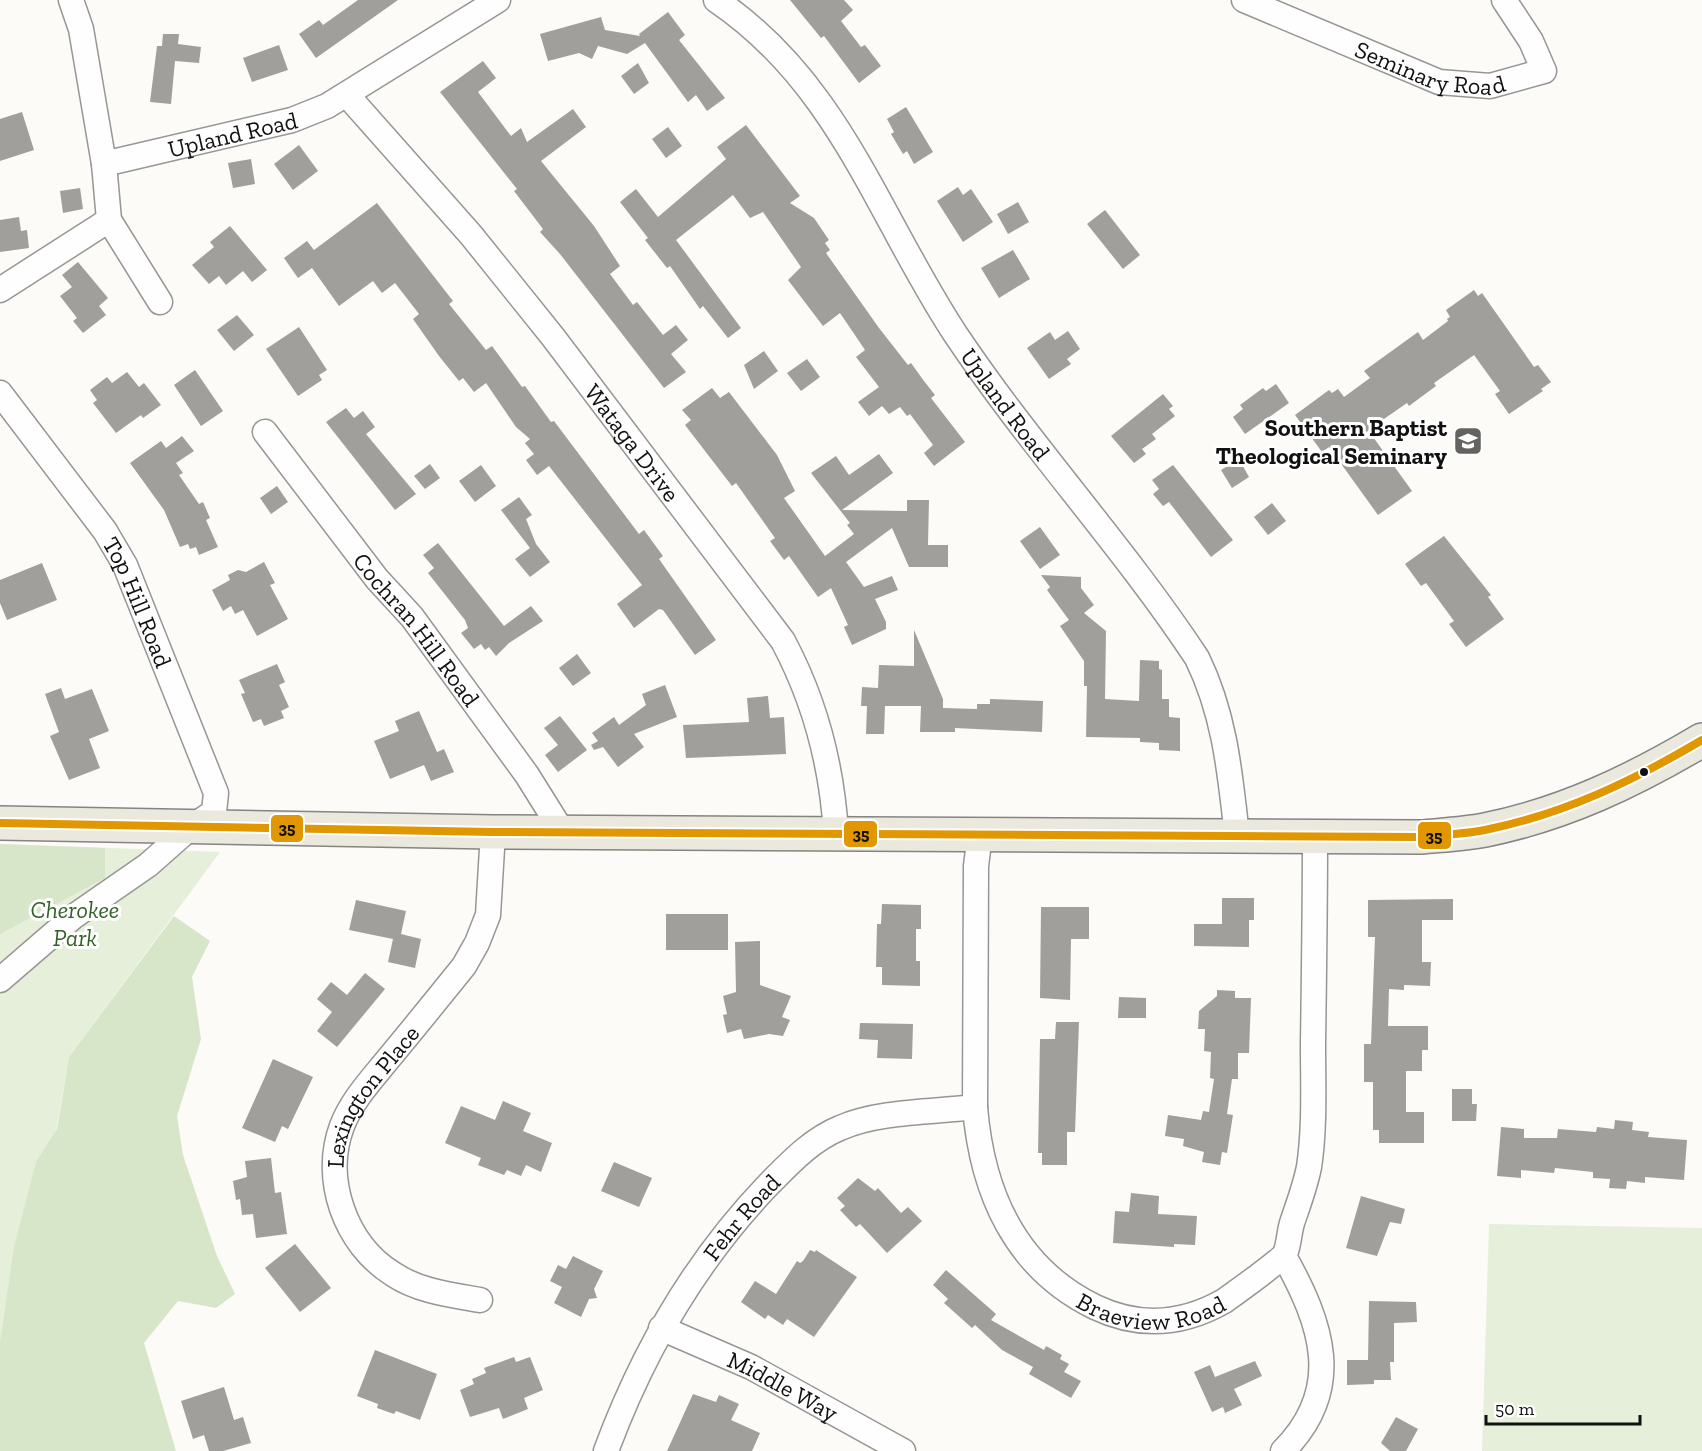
<svg xmlns="http://www.w3.org/2000/svg" width="1702" height="1451" font-family="'Zilla Slab',serif">
	<rect width="100%" height="100%" fill="#fcfbf8"/>
	<g fill="#e6efda">
		<path d="M0,844l220,8 -151,205 -69,394z"/>
		<path d="M1489,1224l213,4v223h-220z"/>
	</g>
	<g fill="#d7e6c9">
		<path d="M0,844l105,4v30l-105,56z"/>
		<path d="M174,916l36,25 -18,36 9,62 -24,77 6,39 34,101 18,38 -19,14 -38,-7 -34,42 32,108h-176v-108l14,-96 22,-85 21,-33 12,-72z"/>
	</g>
	<g fill="#a09f9c">
		<path d="M358,0h40l-82,58 -17,-24 20,-14 4,5z"/>
		<path d="M790,0h54l9,10 -12,11 20,26 4,-2 16,21 -22,17 -35,-47 -3,2z"/>
		<path d="M668,12l17,23 -6,5 46,58 -18,13 -11,-16 -8,7 -43,-59 -18,11 -29,-8 -6,13 -13,-6 -31,8 -8,-27 61,-17 4,13 35,6 -1,-2z"/>
		<path d="M163,34h16l-1,10 23,3 -2,16 -24,-2 -4,43 -21,-2 7,-56h5z"/>
		<path d="M279,45l9,25 -36,12 -9,-24z"/>
		<path d="M483,61l13,17 -18,14 33,44 10,-8 6,14 46,-33 13,18 -45,34 53,65 26,40 -10,8 23,31 4,-3 26,33 13,-10 12,15 -17,14 15,18 -22,16 -104,-134 -20,-22 3,-3 -29,-38 3,-2 -77,-97z"/>
		<path d="M638,63l11,20 -15,11 -13,-18z"/>
		<path d="M906,107l27,45 -19,12 -7,-13 -4,3 -12,-20 3,-2 -7,-13z"/>
		<path d="M22,112l12,38 -34,11v-42z"/>
		<path d="M746,125l54,71 -10,7 24,15 15,22 -4,3 5,7 -4,3 53,75 29,37 3,-2 13,18 11,14 -4,3 34,44 -31,24 -10,-13 9,-8 -23,-31 -3,2 -7,-9 -11,7 -7,-8 -13,10 -11,-14 21,-15 -23,-30 9,-7 -25,-37 -17,13 -35,-46 13,-13 -38,-55 -13,6 -17,-23 -57,45 65,88 -13,10 -25,-32 -3,3 -30,-43 -3,2 -22,-28 3,-2 -28,-36 16,-13 22,28 68,-58 -9,-12z"/>
		<path d="M668,127l14,19 -16,12 -14,-19z"/>
		<path d="M299,145l19,26 -25,19 -19,-26z"/>
		<path d="M251,159l4,25 -22,4 -5,-25z"/>
		<path d="M958,187l5,8 8,-6 22,33 -30,20 -26,-41z"/>
		<path d="M80,188l3,21 -20,4 -3,-22z"/>
		<path d="M1018,202l11,20 -21,12 -11,-20z"/>
		<path d="M377,203l76,98 -4,3 37,46 6,-4 30,41 3,-1 26,36 3,-1 6,8 79,105 5,-4 19,26 -4,3 57,81 -21,15 -32,-45 -4,-1 -25,19 -17,-24 25,-19 -93,-119 -12,9 -11,-15 8,-6 -9,-11 5,-4 -14,-12 -30,-44 -12,9 -11,-14 -4,3 -20,-25 -26,-37 6,-5 -24,-31 -13,10 -9,-12 -34,25 -27,-38 -14,10 -14,-20 23,-17 7,9z"/>
		<path d="M1105,210l35,45 -17,14 -36,-45z"/>
		<path d="M19,217l2,14 6,-1 2,18 -29,4v-32z"/>
		<path d="M230,226l37,44 -15,12 -9,-11 -17,14 -7,-9 -10,8 -17,-19 22,-18 -4,-5z"/>
		<path d="M1013,250l17,29 -31,19 -18,-30z"/>
		<path d="M78,262l30,36 -9,8 7,9 -23,18 -10,-12 4,-3 -17,-22 12,-9 -10,-12z"/>
		<path d="M1474,290l4,6 4,-3 52,74 4,-2 13,17 -10,7 2,2 -34,23 -14,-20 5,-3 -26,-36 -40,28 2,3 -27,20 -2,-3 -39,27 44,61 -34,24 -49,-68 -7,5 -27,-37 34,-25 3,3 6,-4 6,8 26,-19 -6,-7 54,-39 5,8 25,-19 -1,-2 3,-2 -4,-7z"/>
		<path d="M237,315l17,20 -20,16 -17,-21z"/>
		<path d="M299,327l28,43 -8,5 3,5 -24,16 -32,-47z"/>
		<path d="M1068,331l12,18 -13,10 4,5 -22,15 -22,-31 23,-16 5,8z"/>
		<path d="M764,351l14,20 -24,18 -10,-24z"/>
		<path d="M807,359l13,18 -19,14 -14,-18z"/>
		<path d="M195,370l28,41 -22,15 -27,-41z"/>
		<path d="M127,372l12,15 5,-4 17,22 -18,13 -2,-3 -25,18 -23,-30 4,-3 -7,-10 17,-13 5,6z"/>
		<path d="M1276,384l13,19 -44,31 -12,-17 10,-8 -3,-4 23,-17 3,3z"/>
		<path d="M712,388l8,10 9,-6 48,63 18,36 -11,7 41,58 29,-22 -7,-9 3,-2 -39,-50 25,-17 13,19 30,-21 14,19 -51,37 65,1v-11h22l-1,45h20v22h-39l-17,-39 -46,34 18,25 28,-11 6,14 -23,9 11,23v7l-34,16 -8,-18 4,-2 -17,-37 -13,9 -29,-41 -5,4 -14,-19 5,-3 -39,-55 -4,3 -47,-61 6,-5 -9,-10z"/>
		<path d="M1163,394l10,12 -4,3 6,7 -23,18 4,5 -14,10 4,5 -12,9 -23,-27z"/>
		<path d="M346,408l8,10 9,-7 12,16 -9,7 50,60 -21,16 -69,-88z"/>
		<path d="M182,436l12,15 -18,12 7,10 -4,2 20,29 4,-2 7,16 -4,2 12,27 -19,8 -3,-8 -6,2 -2,-5 -8,3 -16,-37 -34,-47 31,-22 5,7z"/>
		<path d="M1239,459l10,18 -17,11 -11,-18z"/>
		<path d="M430,464l10,14 -15,11 -11,-13z"/>
		<path d="M481,465l15,21 -21,16 -16,-21z"/>
		<path d="M1173,465l60,75 -22,17 -42,-55 -6,4 -10,-12 6,-5 -7,-9z"/>
		<path d="M277,486l11,16 -17,12 -11,-16z"/>
		<path d="M519,497l13,18 -6,4 10,25 14,18 -20,15 -15,-18 15,-11 -29,-38z"/>
		<path d="M1272,503l14,18 -18,14 -14,-18z"/>
		<path d="M1040,527l20,28 -20,14 -20,-28z"/>
		<path d="M1444,536l47,59 -3,2 16,22 -38,28 -17,-23 5,-3 -28,-38 -5,3 -16,-22z"/>
		<path d="M438,543l66,83 27,-20 12,15 -34,22 -13,13 -7,-9 -4,3 -4,-6 -7,5 -13,-16 7,-5 -3,-8 -37,-47 6,-5 -11,-13z"/>
		<path d="M264,562l11,21 -5,2 18,34 -31,17 -14,-26 -8,4 -4,-8 -8,5 -11,-21 18,-10 -2,-5 10,-5 8,2z"/>
		<path d="M42,563l15,37 -50,20 -7,-17v-23z"/>
		<path d="M1041,575l40,2v11l13,17 -10,8 22,18 -1,68 34,2 1,-41 19,1v8l3,1v29h7v18l11,1v33l-21,-1v-7l-19,-1v-4l-54,-1 1,-51h-3v-25l-24,-35 9,-6 -22,-30 3,-3z"/>
		<path d="M914,630l29,69v9l34,1v-5h13v-5l53,2 -1,31 -87,-4v4h-35l1,-26h-36l-1,28h-18l1,-28h-6l1,-19 16,1 1,-23 35,1z"/>
		<path d="M577,654l14,19 -18,13 -14,-18z"/>
		<path d="M277,664l8,18 -6,3 10,22 -8,4 3,7 -20,8 -3,-7 -8,3 -12,-28 4,-1 -6,-13z"/>
		<path d="M665,685l12,32 -43,17 10,13 -26,20 -15,-20 -9,3 -3,-5 7,-4 -6,-8 22,-16 5,8 27,-20 -4,-11z"/>
		<path d="M61,688l4,11 27,-10 17,42 -20,8 11,29 -31,12 -19,-44 9,-4 -14,-38z"/>
		<path d="M768,696l2,22 14,-1 2,37 -100,4 -3,-33 66,-3 -2,-24z"/>
		<path d="M419,711l18,41 7,-3 10,23 -23,9 -7,-16 -34,14 -16,-38 25,-10 -4,-10z"/>
		<path d="M560,716l27,34 -29,22 -13,-17 13,-10 -14,-17z"/>
		<path d="M1222,898h32v22h-5v27l-55,-1v-22h28z"/>
		<path d="M1453,899v21h-31v42h9l-1,24 -26,-1v5l-15,-1 -1,37h40v24h-6v21h-16v41h18v31h-45v-13h-6v-48h-9v-38h7l4,-107h-7v-37z"/>
		<path d="M356,900l50,11 -5,23 20,5 -6,29 -27,-6 5,-23 -44,-9z"/>
		<path d="M882,904l39,1v24h-5v32h4v25l-38,-1v-18h-6l1,-43h4z"/>
		<path d="M1041,907h48v32h-18l-1,61 -30,-2z"/>
		<rect x="666" y="914" width="62" height="36"/>
		<path d="M760,941v44l31,11 -9,21 8,3 -7,16 -14,-2 -25,5 -3,-10 -14,4 -4,-18 4,-1 -4,-18 13,-4 -1,-50z"/>
		<path d="M365,973l20,16 -48,58 -20,-16 15,-19 -15,-13 14,-17 16,13z"/>
		<path d="M1217,990l18,1v7h16l-2,55h-11v26h-6l-5,35 6,1 -6,38 -5,-1 -2,13 -18,-3 2,-10 -21,-6 1,-7 -19,-3 3,-21 33,5 2,-9 6,1 5,-33 -4,-1 1,-26 -7,-1 1,-22h-7l1,-18 18,-15z"/>
		<path d="M1119,997l27,1v20h-28z"/>
		<path d="M1056,1022h23l-4,110h-8v33h-25v-12h-4l2,-114h15z"/>
		<path d="M860,1023l53,1 -1,35 -35,-1 1,-18 -19,-1z"/>
		<path d="M273,1059l40,18 -25,52 -6,-3 -7,16 -33,-14z"/>
		<path d="M1452,1089h20v15h5l-1,17h-24z"/>
		<path d="M503,1101l28,12 -8,18 29,12 -11,29 -15,-7 -5,11 -14,-6 -3,5 -26,-10 3,-7 -36,-15 16,-37 34,14z"/>
		<path d="M1615,1120l18,2 -1,8 17,2 -1,5 39,3 -3,40 -39,-3v6l-18,-2 -1,8 -17,-1 1,-9 -17,-1v-6l-38,-4 -1,5 -33,-3v8l-24,-2 4,-49 23,2v9h33l1,-9 38,3 1,-5 17,2z"/>
		<path d="M271,1158l4,35 6,-1 6,42 -31,4 -3,-24 -11,1 -2,-16 -4,1 -3,-19 14,-4 -2,-16z"/>
		<path d="M614,1162l38,16 -13,29 -38,-16z"/>
		<path d="M858,1178l17,13 3,-3 23,25 7,-6 14,14 -35,32 -27,-29 -4,3 -16,-17 5,-4 -8,-8z"/>
		<path d="M1131,1193l28,3 -1,18 39,2 -2,29 -21,-1v3l-61,-4 2,-32 14,1z"/>
		<path d="M1361,1196l44,13 -4,15 -11,-2 -13,34 -31,-8z"/>
		<path d="M295,1244l36,44 -31,24 -35,-44z"/>
		<path d="M810,1250l5,2 1,-2 41,27 -43,60 -27,-18 -4,6 -15,-10 -3,4 -24,-17 14,-21 21,13 21,-33 3,2 3,-2z"/>
		<path d="M573,1256l30,15 -9,18 3,9 -8,1 -8,18 -27,-14 8,-16 -12,-6 8,-16 8,4z"/>
		<path d="M946,1270l50,44 -5,6 53,30 2,-4 16,9 -2,4 9,5 -5,8 17,9 -10,17 -42,-24 4,-7 -31,-17 -27,-25 -3,3 -28,-25 4,-4 -15,-14z"/>
		<path d="M1369,1301l47,1 1,20 -23,1v39h-4l1,18h-17v4l-27,1v-25h21z"/>
		<path d="M375,1350l62,24 -17,46 -24,-9 -2,3 -17,-6 1,-4 -21,-8z"/>
		<path d="M514,1357l2,5 14,-5 13,33 -19,8 4,11 -25,10 -4,-11 -29,9 -10,-27 14,-6 -2,-5 14,-6 -2,-5z"/>
		<path d="M1255,1361l7,15 -28,13 8,16 -17,8 -2,-6 -11,5 -18,-40 16,-7 5,12z"/>
		<path d="M224,1387l10,33 9,-3 8,26 -28,8h-14l-5,-16 -11,4 -12,-38z"/>
		<path d="M693,1394l23,8 3,-7 20,9 -8,16 29,13 -8,18h-85z"/>
		<path d="M1396,1417l22,12 -12,22h-16l-9,-8z"/>
	</g>
	<g fill="none" stroke-linecap="round" stroke-linejoin="round">
		<g stroke="#979695" stroke-width="27">
			<g id="street">
				<path d="M71,0l10,29 23,135 5,56 51,82"/>
				<path id="s1" d="M716,0c124,84 162,217 240,335 75,112 167,211 241,323 28,57 33,115 40,178"/>
				<path id="s2" d="M1244,0l195,82 51,4 54,-15 -13,-30 -27,-41"/>
				<path id="s3" d="M347,95l124,140 82,102 230,304c32,60 49,124 53,193"/>
				<path id="s4" d="M104,164l188,-44 35,-14 171,-106"/>
				<path d="M0,290l109,-70"/>
				<path id="s5" d="M0,393l105,138 20,34 91,228 -2,19 -23,15 -43,38 -75,52 -73,63"/>
				<path id="s6" d="M265,432l112,147 35,38 115,158 35,56"/>
				<path id="s7" d="M980,834l-4,32 -1,241c7,85 40,161 120,200 44,21 87,18 129,-6 7,-5 59,-42 61,-47 4,-9 4,-21 7,-31 6,-18 13,-36 17,-56 6,-39 4,-82 4,-122 1,-70 2,-139 2,-209"/>
				<path id="s8" d="M480,1300c-29,-5 -62,-9 -87,-26 -48,-30 -71,-95 -51,-148 10,-26 30,-47 47,-68 25,-30 50,-61 75,-92l13,-23 11,-28 5,-83"/>
				<path id="s9" d="M661,1328l90,39 152,84"/>
				<path id="s10" d="M606,1451c37,-100 89,-190 163,-267 21,-21 42,-44 71,-56 38,-17 93,-16 135,-21"/>
				<path d="M1283,1451c62,-62 39,-127 1,-195"/>
			</g>
		</g>
		<g stroke="#848482" stroke-width="36">
			<path id="primary" d="M0,823l493,9 928,5c21,-2 43,-3 64,-7 79,-16 148,-49 217,-90"/>
		</g>
		<use href="#street" stroke="#fffefe" stroke-width="24"/>
		<use href="#primary" stroke="#ebe8de" stroke-width="33"/>
		<g stroke="#fff" stroke-width="12">
			<path id="bus-1" d="M0,823l493,9 928,5c21,-2 43,-3 64,-7 79,-16 148,-49 217,-90"/>
		</g>
		<use href="#bus-1" stroke="#e09702" stroke-width="8"/>
	</g>
	<defs>
		<g id="university-square" transform="scale(1.5)"><rect x="-9" y="-9" width="18" height="18" rx="4" fill="#636362" stroke="#fff"/><path d="M0-5L7-2L0 1L-7-2ZM-4 1L0 2.5L4 1V4Q0 6-4 4Z" fill="#fff"/></g>
	</defs>
	<g fill-rule="evenodd">
		<use href="#university-square" x="1468" y="441"/>
	</g>
	<circle fill="#111" stroke="#fff" stroke-width="2" cx="1644" cy="772" r="5"/>
	<g text-anchor="middle" dominant-baseline="central" stroke-width="6" stroke-linejoin="round" paint-order="stroke">
		<g font-size="24" fill="#111" stroke="#fff">
			<text stroke="none"><textPath href="#s2" startOffset="200">Seminary Road</textPath></text>
			<text stroke="none"><textPath href="#s4" startOffset="132">Upland Road</textPath></text>
			<text stroke="none"><textPath href="#s1" startOffset="501">Upland Road</textPath></text>
			<text stroke="none"><textPath href="#s3" startOffset="450">Wataga Drive</textPath></text>
			<text stroke="none"><textPath href="#s5" startOffset="252">Top Hill Road</textPath></text>
			<text stroke="none"><textPath href="#s6" startOffset="249">Cochran Hill Road</textPath></text>
			<text stroke="none"><textPath href="#s8" startOffset="300">Lexington Place</textPath></text>
			<text stroke="none"><textPath href="#s10" startOffset="272">Fehr Road</textPath></text>
			<text stroke="none"><textPath href="#s7" startOffset="576">Braeview Road</textPath></text>
			<text stroke="none"><textPath href="#s9" startOffset="135">Middle Way</textPath></text>
		</g>
		<g font-size="24" font-weight="bold" fill="#111" stroke="#fff" text-anchor="end">
			<text x="1447" y="427">Southern Baptist<tspan x="1447" dy="28">Theological Seminary</tspan></text>
		</g>
		<g font-size="24" font-style="italic" fill="#326227" stroke="#fff">
			<text x="75" y="909">Cherokee<tspan x="75" dy="28">Park</tspan></text>
		</g>
	</g>
	<g stroke="#fff" stroke-width="2">
		<rect x="270" y="814" width="34" height="29" rx="6" fill="#e09702"/>
		<rect x="843" y="820" width="35" height="28" rx="6" fill="#e09702"/>
		<rect x="1417" y="821" width="35" height="29" rx="6" fill="#e09702"/>
	</g>
	<g font-size="16" text-anchor="middle" font-weight="bold" fill="#111">
		<text x="287" y="834">35</text>
		<text x="861" y="840">35</text>
		<text x="1434" y="842">35</text>
	</g>
	<path d="M1486 1415v9h154v-9" fill="none" stroke="#111111" stroke-width="3"/>
	<text x="1495" y="1415" font-size="18" fill="#111111" stroke="#ffffff" stroke-width="4.5" paint-order="stroke">50 m</text>
</svg>
